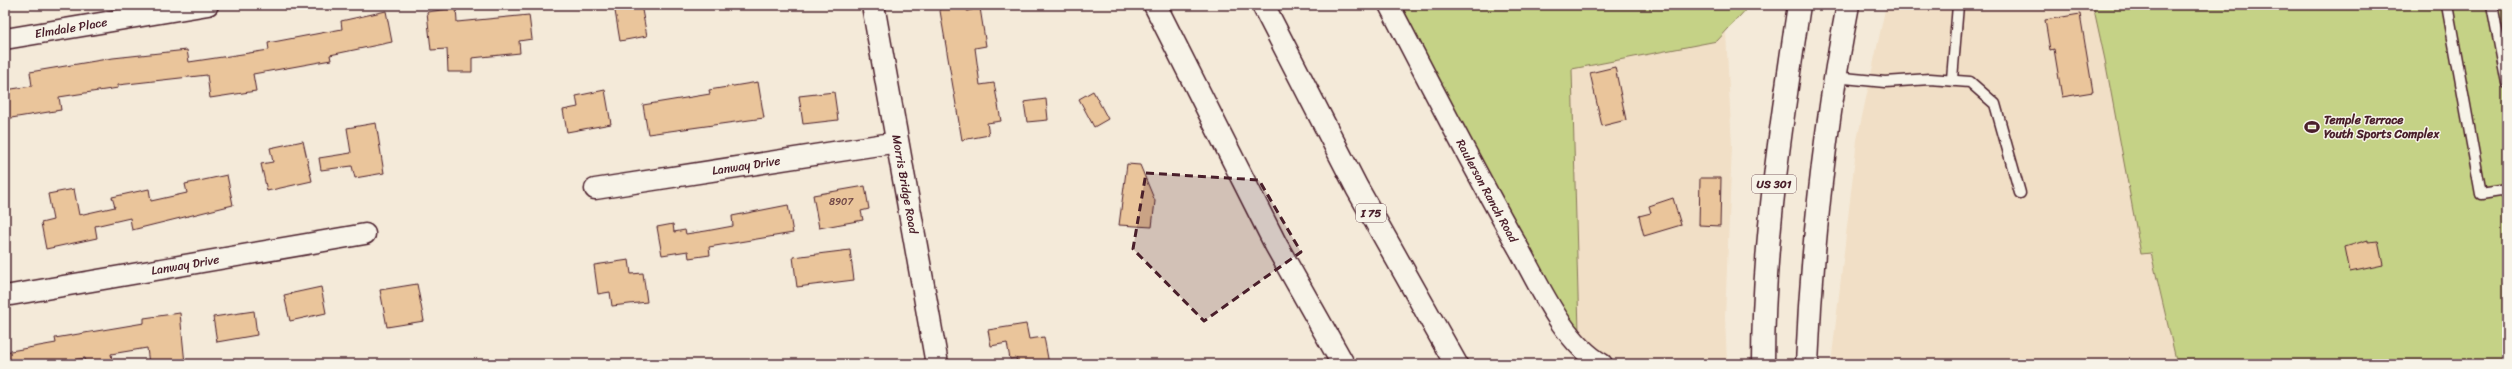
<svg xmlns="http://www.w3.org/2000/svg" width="2512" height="369" font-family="Sriracha,sans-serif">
	<rect width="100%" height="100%" fill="#f4ead9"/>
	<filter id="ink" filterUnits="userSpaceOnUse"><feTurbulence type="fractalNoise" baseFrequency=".025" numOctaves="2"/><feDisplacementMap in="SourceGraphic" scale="8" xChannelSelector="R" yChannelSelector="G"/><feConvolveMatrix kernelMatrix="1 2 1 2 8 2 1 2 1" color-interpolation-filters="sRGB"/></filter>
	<g filter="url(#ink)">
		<g fill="#f1dfc6">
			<path d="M1886,5h207l84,359h-346l26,-224z"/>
			<path d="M1726,32l6,114 -7,171 2,47h-101l-32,-15 -15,-17 -7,-263 145,-28z"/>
		</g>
		<g fill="#c5d286" stroke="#887858">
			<path d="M1399,5h351l-33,36 -145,28 7,263 -12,-16 -77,-137z"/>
			<path d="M2093,5h414v359h-330l-26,-111 -10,1 -36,-194z"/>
		</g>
		<g fill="#eac59b" stroke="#4a1f2b">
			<path d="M614,5h27l6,31 -27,5z"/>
			<path d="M939,5h27l1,6 13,-3 6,38 -11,2 5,37 14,-2 7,38 -14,2 2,12 -27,5z"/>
			<path d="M456,8l1,14 72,-7 3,24 -13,2 1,12 -48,5v14h-24l-1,-23 -16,1 -4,-38z"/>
			<path d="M386,11l6,31 -62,13 1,5 -78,14 3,17 -46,7 -3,-23 -89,10v3l-59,9 2,13 -56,9v-29l27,-4 -2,-14 83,-14 74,-8 2,12 80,-12 -1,-7 74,-14 -1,-8z"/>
			<path d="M2080,14l13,78 -31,5 -8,-48 -4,1 -5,-30z"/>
			<path d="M1615,67l11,53 -24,6 -12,-53z"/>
			<path d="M758,82l6,36 -116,16 -5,-29 67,-11 -1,-4z"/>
			<path d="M605,90l6,34 -44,8 -4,-22 15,-3 -2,-11z"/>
			<path d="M1093,91l15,28 -14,8 -15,-28z"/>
			<path d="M834,92l4,28 -35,4 -4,-28z"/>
			<path d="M1046,99l2,21 -21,2 -3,-20z"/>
			<path d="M376,123l8,50 -29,5 -3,-12 -31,4 -2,-12 32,-5 -4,-25z"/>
			<path d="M303,141l9,40 -45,10 -6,-27 12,-2 -3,-14z"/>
			<path d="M1127,164l13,1 15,36 -3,26 -33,-2z"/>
			<path d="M227,175l6,30 -101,25 -2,-12 -35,8 2,12 -51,11 -5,-26 12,-3 -5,-26 26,-5 5,26 36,-8 -3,-10 37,-8 2,12 36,-8 -2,-9z"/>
			<path d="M1700,178h21l-1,48 -21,-1z"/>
			<path d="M865,186l4,23 -8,2 2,9 -44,8 -6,-33z"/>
			<path d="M1673,198l8,27 -37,11 -5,-20 12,-3 -2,-7z"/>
			<path d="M788,205l5,28 -84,14 1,8 -21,3 -1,-7 -26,4 -5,-28 16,-3 1,8 11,-2 1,4 20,-3 27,-5 -1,-10z"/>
			<path d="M2368,240v2l10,-1 5,24 -33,7 -5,-25z"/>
			<path d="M850,250l4,30 -57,7 -4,-30z"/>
			<path d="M629,260l2,14 12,-1 4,29 -35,4 -2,-14 -12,2 -4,-29z"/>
			<path d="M417,284l7,37 -37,6 -7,-37z"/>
			<path d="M321,287l5,26 -36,8 -6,-26z"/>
			<path d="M254,311l3,24 -40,7 -4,-25z"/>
			<path d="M180,313l5,51h-36l-2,-16 -36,6 2,10h-27l-1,-6 -36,6h-44v-12l51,-9 -1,-5 89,-15v-5z"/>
			<path d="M1026,324l3,15 15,-2 5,27h-32l-1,-6 -6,1 -3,-16 -16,3 -3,-16z"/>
		</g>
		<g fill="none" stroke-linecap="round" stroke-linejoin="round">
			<g stroke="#4a1f2b" stroke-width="13">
				<g id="lane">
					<path d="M2447,5l34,189 26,-4"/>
					<path d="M2492,5l15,78"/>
					<path d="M1834,77l51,5 45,-3 40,3 25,22 25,89"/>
					<path d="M1952,79l6,-74"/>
				</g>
			</g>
			<g stroke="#4a1f2b" stroke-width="23">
				<g id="street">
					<path id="s1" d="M1389,5c41,79 82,159 126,237 23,40 47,99 87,122"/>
					<path id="s2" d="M5,39l203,-34"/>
					<path id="s3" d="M595,189l303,-47"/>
					<path id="s4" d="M5,296l360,-62"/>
				</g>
			</g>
			<g stroke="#4a1f2b" stroke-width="25">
				<g id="secondary">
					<path id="s5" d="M873,5l64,359"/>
				</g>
			</g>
			<g stroke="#4a1f2b" stroke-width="25">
				<g id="primary">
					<path d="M1763,364c0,-121 18,-240 36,-359"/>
					<path d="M1807,364c5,-121 18,-240 41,-359"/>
				</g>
			</g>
			<g stroke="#4a1f2b" stroke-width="25">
				<g id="highway">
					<path d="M1155,5l121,240 67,119"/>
					<path d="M1263,5l94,183 99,176"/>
				</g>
			</g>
			<use href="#lane" stroke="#f7f3e8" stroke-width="10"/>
			<use href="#street" stroke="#f7f3e8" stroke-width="20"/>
			<use href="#secondary" stroke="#f7f3e8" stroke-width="22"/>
			<use href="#primary" stroke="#f7f3e8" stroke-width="22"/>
			<use href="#highway" stroke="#f7f3e8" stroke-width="22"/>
		</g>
	</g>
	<path fill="#4a1f2b" fill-opacity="0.2" stroke="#4a1f2b" stroke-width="3" stroke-dasharray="8 5" stroke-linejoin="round" d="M1146,173l113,7 42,72 -97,69 -71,-72z"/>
	<defs>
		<g id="stadium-bare" transform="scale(1.2)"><path d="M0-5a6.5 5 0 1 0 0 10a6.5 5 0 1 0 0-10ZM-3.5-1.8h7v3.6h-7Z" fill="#4a1f2b" stroke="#f7f3e8" stroke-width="2.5" paint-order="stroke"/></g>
	</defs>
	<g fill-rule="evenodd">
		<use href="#stadium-bare" x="2312" y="127"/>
	</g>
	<g text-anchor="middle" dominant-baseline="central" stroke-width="3" stroke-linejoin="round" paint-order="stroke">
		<g font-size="10" fill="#724847">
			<text x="841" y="202">8907</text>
		</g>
		<g fill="#f7f3e8" stroke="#7e5f64" stroke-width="1">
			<rect x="1752" y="175" width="44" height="18" rx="3"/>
			<rect x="1356" y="204" width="30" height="18" rx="3"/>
		</g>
		<g font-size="11" font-weight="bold" fill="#4a1f2b">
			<text x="1774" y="184">US 301</text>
			<text x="1371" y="213">I 75</text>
		</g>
		<g font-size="12" fill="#4a1f2b" stroke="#f7f3e8">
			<text stroke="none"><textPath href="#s2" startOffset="67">Elmdale Place</textPath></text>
			<text stroke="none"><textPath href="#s3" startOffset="153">Lanway Drive</textPath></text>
			<text stroke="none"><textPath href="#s5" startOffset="182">Morris Bridge Road</textPath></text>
			<text stroke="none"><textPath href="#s1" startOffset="210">Raulerson Ranch Road</textPath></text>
			<text stroke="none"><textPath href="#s4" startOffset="183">Lanway Drive</textPath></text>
		</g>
		<g font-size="12" font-weight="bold" fill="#4a1f2b" stroke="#f7f3e8" text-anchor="start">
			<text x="2324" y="120">Temple Terrace<tspan x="2324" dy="14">Youth Sports Complex</tspan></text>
		</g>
	</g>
	<rect width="2512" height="369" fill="none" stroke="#f7f3e8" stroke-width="20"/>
	<rect x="10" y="10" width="2492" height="349" fill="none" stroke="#4a1f2b" stroke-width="1.5" filter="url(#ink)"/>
</svg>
